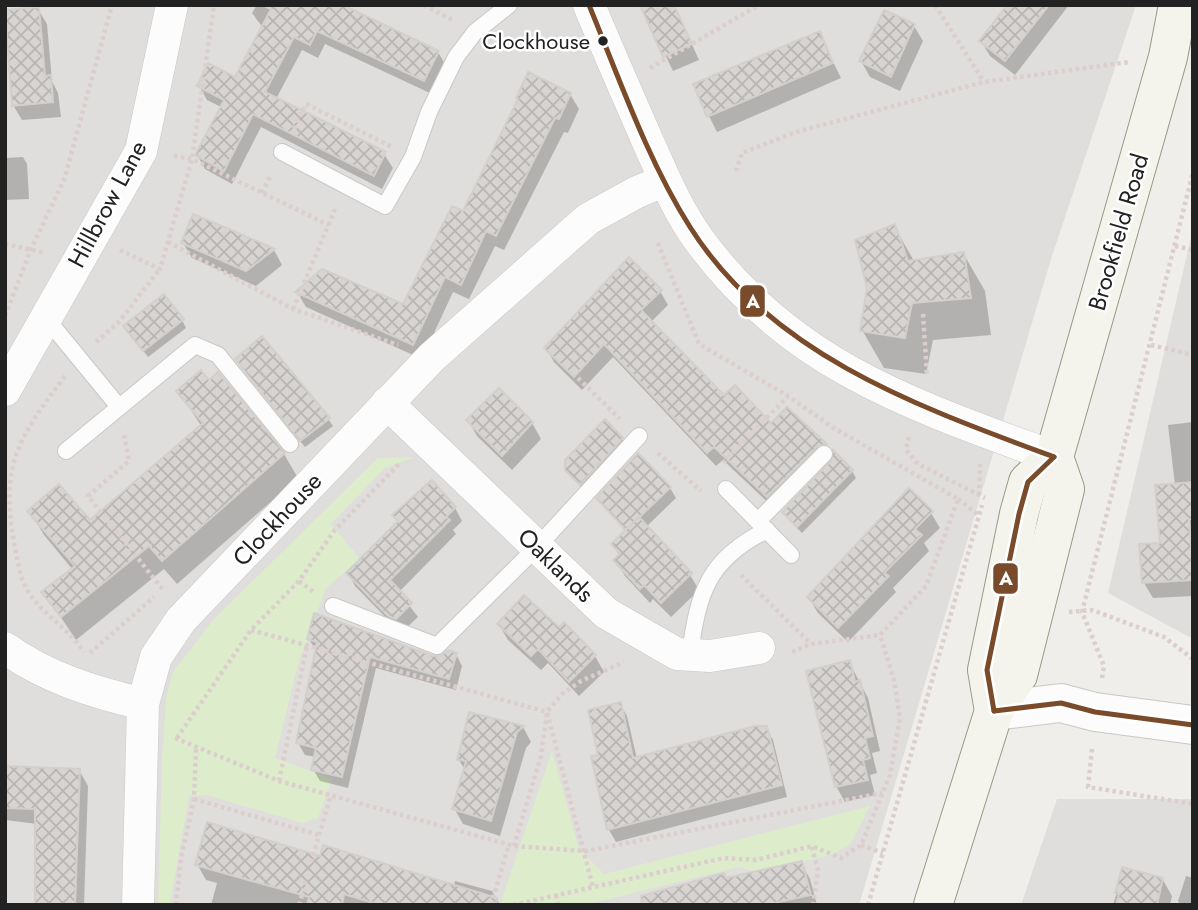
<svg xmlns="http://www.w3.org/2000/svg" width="1198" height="910" font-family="Jost,sans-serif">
	<defs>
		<pattern id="building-cross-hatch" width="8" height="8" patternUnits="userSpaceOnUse" patternTransform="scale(1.75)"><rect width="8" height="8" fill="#d7d4d2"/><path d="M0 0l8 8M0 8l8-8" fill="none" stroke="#b8b6b4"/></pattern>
	</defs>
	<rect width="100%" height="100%" fill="#f0eeeb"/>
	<g fill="#dfdedc">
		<path d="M5,5h1131l-85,254 -192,646h-854z"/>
		<path d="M1193,229v410l-85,-46z"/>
		<path d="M1057,799h136v106h-172z"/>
	</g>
	<g fill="#ddeccb">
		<path d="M415,457l-30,11 -54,56 29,35 -34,29 -28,76 -23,94 57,21 -14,39 -15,5 -97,-28 -17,1 -19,109h-12l4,-147 4,-59 7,-27 41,-53 164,-161z"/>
		<path d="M552,751l27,98 25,25 266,-68 -20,39 -19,10 -74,17 -18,-5 -154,38h-85z"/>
	</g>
	<g fill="#0003">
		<path d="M257,5h57l124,47 8,14 -14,28 -107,-50 -7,14 -16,-8 -26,49 108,55 9,14 -11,21 -121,-62 -29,57 -27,-15 -8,-14 24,-48 -14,-7 -8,-14 37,-7 27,-51 -11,-15z"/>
		<path d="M641,5h33l25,55 -26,11z"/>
		<path d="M1009,5h60l-54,70 -25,-19 -9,-15z"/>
		<path d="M38,9l9,15 5,57 6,12 3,24 -39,3 -9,-15z"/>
		<path d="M914,26l9,15 -23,50 -30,-14 -9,-16z"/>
		<path d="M819,33l22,45 -124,54 -8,-16z"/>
		<path d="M570,94l9,15 -11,24 -4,-1 -60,118 -9,-4 -26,53 -16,-7 -31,67 -116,-52 -9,-15 106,14 60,-93 57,-112z"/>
		<path d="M23,157l4,7 2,35 -24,1v-42z"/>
		<path d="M194,216l80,34 8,15 -26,21 -64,-28 -9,-15z"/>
		<path d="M894,226l20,35 49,-8 22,38 6,44 -58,5 -7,34 -42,-6 -22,-38z"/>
		<path d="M660,291l8,14 -18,18 74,75 47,27 16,-16 39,36 8,13 -9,3 -49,49 -53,-50 -7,6 -103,-109 -31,33 -28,-28 -8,-14z"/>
		<path d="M182,320l4,8 -38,29 -18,-24z"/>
		<path d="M241,367l87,52 5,7 -28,21z"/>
		<path d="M179,392l105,62 14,24 -121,106 -13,-15 -88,71 -32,-48 29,-22 -29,-35 -14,-24 60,11 112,-95z"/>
		<path d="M468,420l64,3 9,16 -29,31 -35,-34z"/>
		<path d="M1193,422v174l-40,2 -9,-15 -3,-37 21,-2 13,-59 -7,-60z"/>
		<path d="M622,439l4,7 -42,45 -17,-21z"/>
		<path d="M852,471l4,7 -54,55 -14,-14 -4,-7z"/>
		<path d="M670,488l6,10 -30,29 44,48 9,15 -28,27 -18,-18 -3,4 -25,-27 -9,-15 4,-4 -7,-12 13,-13 -28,-34z"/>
		<path d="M455,508l7,13 -9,9 3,4 -57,58 19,25 -15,14 -6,-2 -42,-43 -7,-13 51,-50 -4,-7z"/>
		<path d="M931,513l9,15 -16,15 5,8 -36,37 3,4 -48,50 -30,-29 -9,-15z"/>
		<path d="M564,624l31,32 9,16 -25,24 -31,-33 -7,7 -33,-30 -9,-15 60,4z"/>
		<path d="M309,639l124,19 23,-4 6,12 -6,24 -80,-22 -28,120 -28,-7 -7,-12 3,-12 -11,-2 -7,-12 18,-92z"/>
		<path d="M849,662l19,36 12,53 -8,2 5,20 -7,2 5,20 -30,7 -9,-16z"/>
		<path d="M620,704l7,12 10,43 129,-31 7,12 14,57 -171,45 -7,-12 -16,-72 7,-2z"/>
		<path d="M523,727l8,15 -5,6 -26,88 -37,-12 -9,-16 11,-38 -6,-10z"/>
		<path d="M5,768l74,2 9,16 -4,119h-48l1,-81 -32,-4z"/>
		<path d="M321,859l133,28 1,-6 37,10 8,14h-289l6,-22 -11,-3 -9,-16z"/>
		<path d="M801,863l9,16 7,26h-146l55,-25z"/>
		<path d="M1124,869l39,11 9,16 -2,9h-57z"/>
		<path d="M1186,876l7,2v27h-13l-2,-4z"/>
	</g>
	<g fill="url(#building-cross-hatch)" stroke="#d3d0cc" stroke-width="2">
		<path d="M262,5h81l96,46 -15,30 -107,-50 -7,14 -16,-8 -29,55 121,60 -12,24 -121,-62 -29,57 -29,-16 29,-55 -27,-14 11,-23 27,14 36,-68z"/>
		<path d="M640,5h34l18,39 -29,13z"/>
		<path d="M1007,5h42l-44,56 -26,-20z"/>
		<path d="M39,7l6,69 6,-1 2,27 -41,4 -7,-96z"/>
		<path d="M884,10l31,14 -24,53 -32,-16z"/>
		<path d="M820,31l13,32 -126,54 -14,-33z"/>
		<path d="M528,72l43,21 -12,26 -4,-1 -59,118 -10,-5 -25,54 -16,-8 -32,68 -118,-53 27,-23 81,35 49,-98 11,5 55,-112 -2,-1z"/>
		<path d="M193,214l36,15 46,20 -29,22 -65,-28z"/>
		<path d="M895,224l13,37 56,-9 7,46 -59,5 -7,35 -45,-7 7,-43 -12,-48z"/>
		<path d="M629,257l33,33 -21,20 83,85 11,-10 36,38 16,-16 40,37 -10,3 -50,50 -53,-50 -7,6 -103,-109 -30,33 -30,-29z"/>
		<path d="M164,294l20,25 -41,32 -20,-25z"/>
		<path d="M262,336l68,82 -30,23 -65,-82z"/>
		<path d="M201,370l8,10 9,-8 67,81 -123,108 -13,-15 -88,71 -20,-25 34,-26 -48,-55 32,-27 31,36 113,-97 -27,-32z"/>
		<path d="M499,388l34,34 -31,34 -36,-36z"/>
		<path d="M605,419l18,19 -43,47 -15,-15v-10z"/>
		<path d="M833,450l20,20 -56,57 -15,-15 49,-51z"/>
		<path d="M638,453l33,34 -45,43 -30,-32z"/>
		<path d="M432,480l24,27 -10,10 4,3 -60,60 22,23 -16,16 -8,-3 -42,-43 52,-52 -6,-6z"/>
		<path d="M1193,482v37h-4l4,61 -51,3 -3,-39 21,-1 -5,-58z"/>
		<path d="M909,488l24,23 -18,18 7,6 -38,38 5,3 -51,52 -31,-31z"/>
		<path d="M639,517l53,56 -31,30 -17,-18 -4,4 -27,-29 7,-6 -9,-10z"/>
		<path d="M524,595l35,32 5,-5 32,33 -27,27 -31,-33 -7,7 -34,-32z"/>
		<path d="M314,613l119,43h7l8,-6 9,3 -8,26 -79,-22 -28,120 -31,-7 5,-22 -20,-5 21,-101 -10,-3z"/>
		<path d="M850,660l5,22 5,-2 13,56 -8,2 5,20 -7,2 5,20 -33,7 -29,-116z"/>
		<path d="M621,702l12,56 122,-32h12l15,59 -175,45 -16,-74 7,-1 -10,-45z"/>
		<path d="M469,712l55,14 -7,6 -26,89 -39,-12 14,-48 -9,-1z"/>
		<path d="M5,766l75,3 -5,136h-40v-96l-30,-1z"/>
		<path d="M207,822l113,34 3,-11 174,53 -1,7h-116l-36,-11 -2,11h-35l2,-8 -114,-32z"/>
		<path d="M802,861l9,34 -46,10h-123l-1,-9 83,-23 2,5z"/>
		<path d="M1122,867l41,11 -6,27h-41l3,-11 -4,-1z"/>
	</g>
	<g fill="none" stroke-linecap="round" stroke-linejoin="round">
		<g stroke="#c9c8c7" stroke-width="18">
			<g id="service">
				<path d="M282,152l103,54 28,-49 16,-45 27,-55 19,-25 34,-27"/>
				<path d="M46,318l73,89"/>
				<path d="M66,451l129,-106 23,10 72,89"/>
				<path d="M726,489l65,66"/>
				<path d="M758,521l66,-67"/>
				<path d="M333,606l104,40 100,-99 102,-111"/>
				<path d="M690,654c8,-61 18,-95 77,-124"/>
			</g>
		</g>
		<g stroke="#c9c8c7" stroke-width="33">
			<g id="minor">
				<path d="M589,5c19,46 39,91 59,137 15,33 29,68 51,98 92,126 216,166 355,217"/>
				<path d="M5,390l136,-239 31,-146"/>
				<path d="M387,403l219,210 71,41 33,2 49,-8"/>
				<path d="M5,648c42,30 88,44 138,56"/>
				<path d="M138,905l5,-201 13,-47 25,-37 251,-263 156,-138 49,-27 27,-11"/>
			</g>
		</g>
		<g stroke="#c9c8c7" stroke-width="40">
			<path id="tertiary" d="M994,711l67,-8 34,9 98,13"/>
		</g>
		<g stroke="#999a82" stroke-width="40">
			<g id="secondary">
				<path d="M994,711l-7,-41 32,-156 9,-32 26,-25 114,-400 10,-52"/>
				<path d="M933,905l61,-194 24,-36 47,-186 -11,-32"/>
			</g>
		</g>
		<g stroke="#dccecd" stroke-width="4.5" stroke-dasharray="3.5 3.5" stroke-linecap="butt">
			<path d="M424,5l30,16"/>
			<path d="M935,5l49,77"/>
			<path d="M650,68l109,-63"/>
			<path d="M294,129l12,-25 86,43"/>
			<path d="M174,156l18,3 137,66"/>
			<path d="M736,171l6,-18 54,-21 188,-50 145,-20"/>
			<path d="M262,193l9,-18"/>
			<path d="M168,242l125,67 105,36"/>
			<path d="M5,244l41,9"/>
			<path d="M1175,246l18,4"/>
			<path d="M120,250l40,19 32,-110 22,-154"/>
			<path d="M293,309l43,-102"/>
			<path d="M923,314l4,61"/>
			<path d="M5,316l26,-67 33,-69 48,-175"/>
			<path d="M96,342l22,-19 42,-54"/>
			<path d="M1151,345l42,10"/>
			<path d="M65,376c-46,61 -65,88 -51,166 3,16 6,37 15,51 15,22 40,36 55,59"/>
			<path d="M578,378l42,41"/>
			<path d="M124,435l5,26 -41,35 76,95"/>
			<path d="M909,437l-3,13 12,14 67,34"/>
			<path d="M658,453l43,38"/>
			<path d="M723,463l65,-67"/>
			<path d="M979,495l1,-31"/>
			<path d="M958,499l19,15"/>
			<path d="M741,575l70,69"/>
			<path d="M299,581l16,12"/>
			<path d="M1069,612l23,-2 72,27 29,22"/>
			<path d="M251,630l296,82 46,175"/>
			<path d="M792,652l19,-8 69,-9"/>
			<path d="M90,653l64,-56"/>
			<path d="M1102,678l2,-12 -22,-54 111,-440"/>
			<path d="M175,738l104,43 235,65 72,5 296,-58"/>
			<path d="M177,738l74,-108 48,-49 35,-50 67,-69"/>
			<path d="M1092,749l-4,38 105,17"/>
			<path d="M279,781l28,-135"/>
			<path d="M194,799l125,36"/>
			<path d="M861,845l22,8"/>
			<path d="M514,846l27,-90 6,-44 15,-18 19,-13 43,-19"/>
			<path d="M812,847l6,24 -5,34"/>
			<path d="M311,862l20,-67"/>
			<path d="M556,895l2,10"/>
			<path d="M176,905l5,-47 13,-59 2,-50"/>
			<path d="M299,905l7,-24"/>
			<path d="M491,905l18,-61"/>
			<path d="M513,905l211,-47 32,2 56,-14 29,12 20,-13 29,-70 10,-57 -6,-38 -14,-45 46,-49 32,-87 -126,-72 -44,-31 -89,-52 -42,-103"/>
			<path d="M868,905l114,-400"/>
		</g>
		<use href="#service" stroke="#fdfcfc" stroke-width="16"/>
		<use href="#minor" stroke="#fdfcfc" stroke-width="32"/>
		<use href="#tertiary" stroke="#fdfcfc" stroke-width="38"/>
		<use href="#secondary" stroke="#f4f4ed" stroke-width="38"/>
		<g stroke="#fff" stroke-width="10">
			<g id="bus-1">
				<path d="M589,5c30,73 59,156 101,222 81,128 229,180 364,230"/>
				<path d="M994,711l-7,-41 32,-156 9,-32 26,-25"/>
				<path d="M994,711l67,-8 34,9 98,13"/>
			</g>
		</g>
		<use href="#bus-1" stroke="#7a4b2a" stroke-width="5"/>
	</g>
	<circle fill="#222" stroke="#fff" stroke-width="2.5" cx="603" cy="41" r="6"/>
	<g text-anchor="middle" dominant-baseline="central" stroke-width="5" stroke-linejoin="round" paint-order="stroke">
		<g font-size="22" fill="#222" stroke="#fff" text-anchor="end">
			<text x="590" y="41">Clockhouse</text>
		</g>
		<g font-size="24" fill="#222" stroke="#fff">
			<text transform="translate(107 204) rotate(-62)">Hillbrow Lane</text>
			<text transform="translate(1118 232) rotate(-74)">Brookfield Road</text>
			<text transform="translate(277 519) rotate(-47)">Clockhouse</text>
			<text transform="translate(556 565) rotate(44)">Oaklands</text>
		</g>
	</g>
	<g stroke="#fff" stroke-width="2.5">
		<rect x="739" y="284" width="27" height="34" rx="7" fill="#7a4b2a"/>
		<rect x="992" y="562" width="27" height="33" rx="7" fill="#7a4b2a"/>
	</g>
	<g font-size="19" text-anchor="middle" font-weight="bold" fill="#fff">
		<text x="753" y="308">A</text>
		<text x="1006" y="585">A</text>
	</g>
	<rect width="1198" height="910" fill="none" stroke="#222222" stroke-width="14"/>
</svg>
